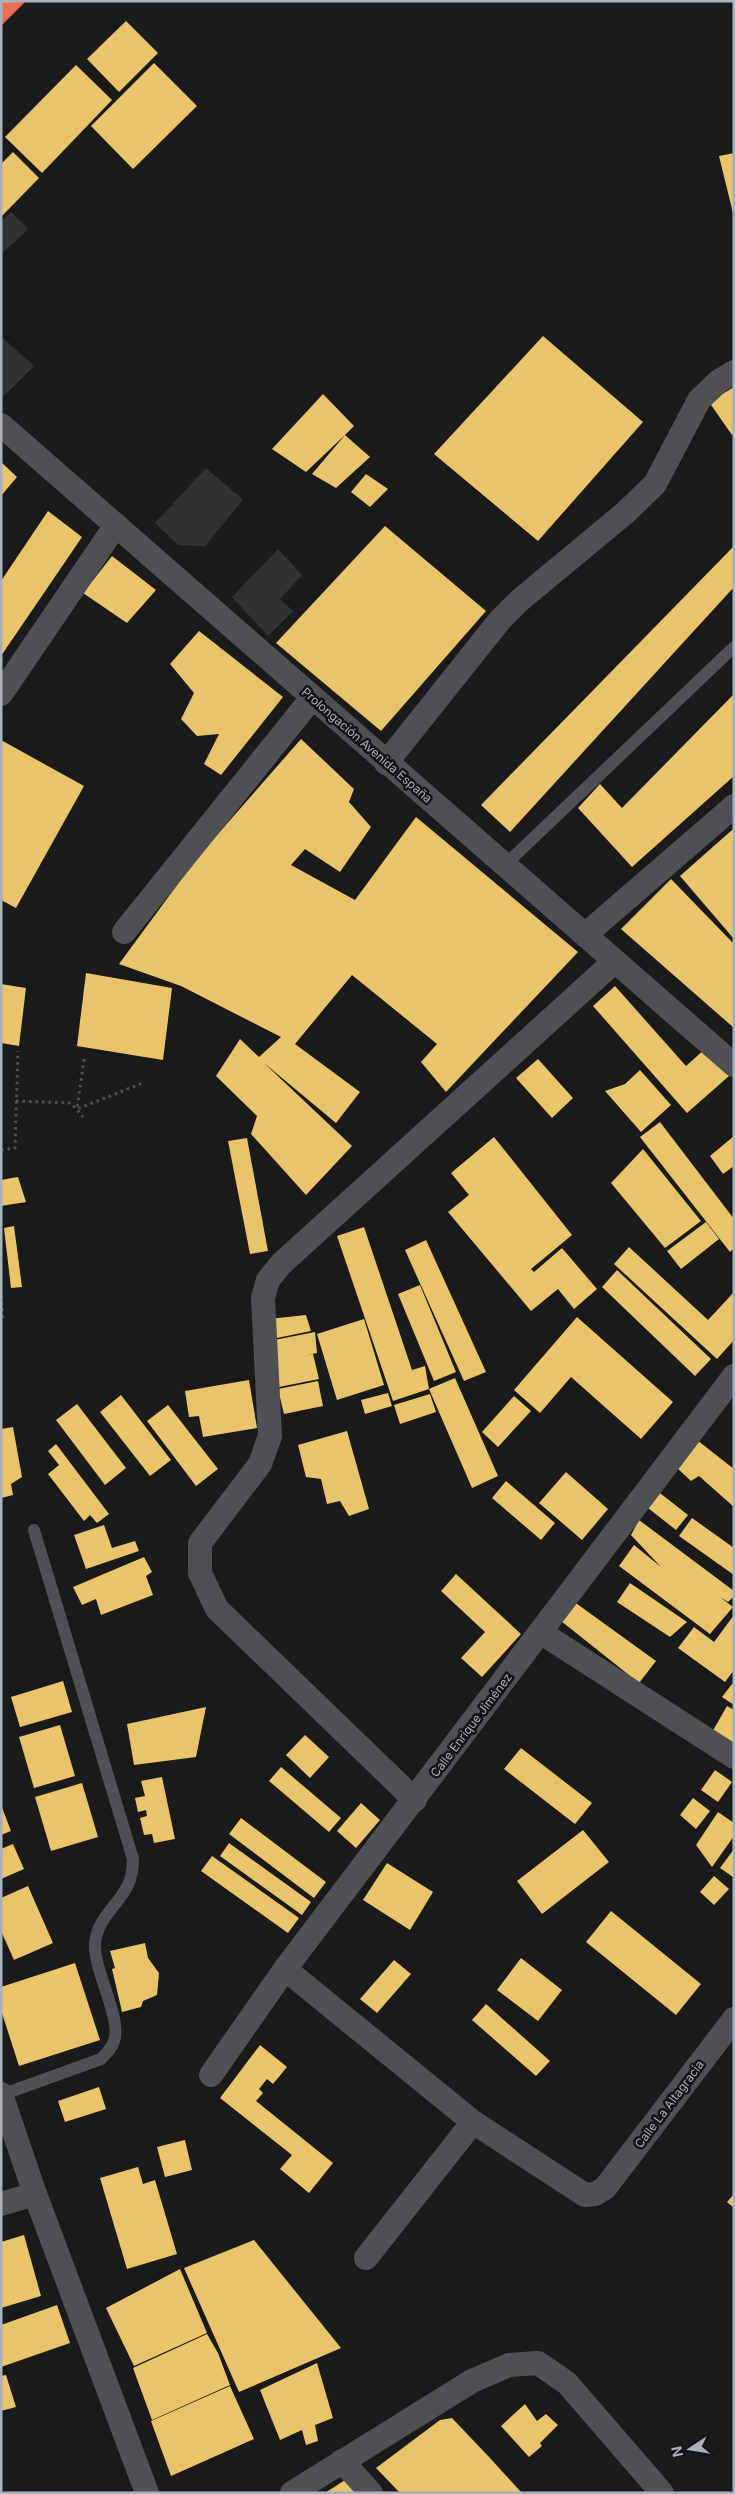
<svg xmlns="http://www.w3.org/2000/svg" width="735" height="2494" font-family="Inter,sans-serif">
	<rect width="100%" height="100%" fill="#1a1a1b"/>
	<g fill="#e9c46a">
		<path d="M126,21l32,32 -39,39 -32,-33z"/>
		<path d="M154,63l43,43 -64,63 -42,-43z"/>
		<path d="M76,65l36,35 -70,73 -37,-36z"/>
		<path d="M13,152l26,26 -38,39v-53z"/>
		<path d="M734,153v60h-1l-14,-57z"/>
		<path d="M543,336l100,86 -105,119 -104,-87z"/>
		<path d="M734,387v47l-2,1 -23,-33z"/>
		<path d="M323,394l31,32 -9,9 25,22 -34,31 -24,-14 33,-39 -39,37 -34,-23z"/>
		<path d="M1,462l16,15 -16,19z"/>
		<path d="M366,474l22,15 -18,18 -19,-15z"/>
		<path d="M48,511l34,26 -81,119v-75z"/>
		<path d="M385,526l101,85 -105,120 -105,-88z"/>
		<path d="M734,546v41l-224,245 -29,-27z"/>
		<path d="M112,556l44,34 -29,33 -44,-30z"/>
		<path d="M199,631l84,66 -62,78 -17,-11 15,-30 -22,2 -16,-17 13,-26 -24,-29z"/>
		<path d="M734,694v82l-102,91 -54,-59 22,-24 22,24z"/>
		<path d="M301,739l53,50 -5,13 22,25 -31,45 -35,-23 -14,16 64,35 61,-83 162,135 -132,140 -25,-30 16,-18 -85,-69 -57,69 65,48 -24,31 -72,-60 88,83 -46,49 -55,-61 6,-18 -41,-40 24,-37 19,18 22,-20 -100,-51 -62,-22 78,-106z"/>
		<path d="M1,740l83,46 -68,122 -15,-8z"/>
		<path d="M732,830l2,2v107l-54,-63z"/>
		<path d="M671,879l63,65v84l-113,-99z"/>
		<path d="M86,973l86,15 -9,72 -86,-14z"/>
		<path d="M1,984l25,4 -7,58 -18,-3z"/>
		<path d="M615,986l71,80 19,-17 24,27 -42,37 -94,-107z"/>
		<path d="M538,1059l35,39 -21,20 -36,-40z"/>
		<path d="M640,1070l31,35 -30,27 -36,-41 20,-7z"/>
		<path d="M660,1122l74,97v29l-4,4 -90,-115z"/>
		<path d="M734,1136v30l-11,8 -13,-18z"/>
		<path d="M494,1137l78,98 -41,34 3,3 28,-24 35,41 -23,20 -16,-20 -27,22 -83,-99 21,-17 -18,-22z"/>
		<path d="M247,1138l21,113 -18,3 -22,-113z"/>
		<path d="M643,1149l58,72 -36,27 -54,-65z"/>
		<path d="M18,1177l8,25 -25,4v-26z"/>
		<path d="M706,1222l13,17 -38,30 -14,-18z"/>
		<path d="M14,1226l8,61 -11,1 -7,-60z"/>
		<path d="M364,1227l48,143 13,-4 4,23 26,-11 43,98 -26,12 -43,-99 -36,12 -56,-165z"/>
		<path d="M426,1240l60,132 -22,9 -59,-131z"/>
		<path d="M629,1247l79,73 26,-28v48l-17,19 -103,-95z"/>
		<path d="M617,1270l94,89 -16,17 -93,-89z"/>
		<path d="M420,1285l36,87 -22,9 -36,-87z"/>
		<path d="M306,1315l5,16 -39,8 -3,-20z"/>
		<path d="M577,1317l96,85 -32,37 -70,-62 -31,36 -26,-23z"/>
		<path d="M364,1319l20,66 -47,15 -20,-66z"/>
		<path d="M315,1332l2,21 -15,3 11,-2 6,25 -40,8 -10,-46z"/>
		<path d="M249,1380l8,48 -54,9 -4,-21 -10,1 -4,-26z"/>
		<path d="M318,1381l5,25 -39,8 -6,-25z"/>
		<path d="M388,1393l4,13 -27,8 -4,-14z"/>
		<path d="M430,1394l6,18 -36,12 -6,-19z"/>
		<path d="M121,1395l50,65 -21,16 -50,-64z"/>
		<path d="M514,1396l17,15 -33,36 -16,-15z"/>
		<path d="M77,1404l49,64 -21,17 -49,-65z"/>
		<path d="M168,1405l50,64 -22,17 -49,-65z"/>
		<path d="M13,1427l9,50 -11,7 2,11 -12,3v-69z"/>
		<path d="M347,1431l22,78 -20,7 -9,-15 -13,3 -6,-25 -15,-2 -8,-32z"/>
		<path d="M697,1440l37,29v38l-35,-31 -8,5 -14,-13z"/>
		<path d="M56,1444l53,70 -12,9 -7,-8 -6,6 -36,-47 11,-9 -11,-14z"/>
		<path d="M566,1472l42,37 -26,31 -43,-37z"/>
		<path d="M506,1481l49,42 -14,17 -49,-42z"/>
		<path d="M660,1493l28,22 -12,15 -28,-22z"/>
		<path d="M692,1518l42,30v27l-55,-39z"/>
		<path d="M639,1520l95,71v5l-6,6 -8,-5 13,10 -23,27 -91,-68 15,-21 27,22 -30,-32z"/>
		<path d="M104,1525l8,23 23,-7 4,10 -53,18 -12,-34z"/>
		<path d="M144,1557l8,15 -6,4 7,19 -52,20 -5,-16 -14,6 -9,-18z"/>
		<path d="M456,1574l65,60 -39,43 -21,-19 24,-26 -44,-41z"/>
		<path d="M630,1583l57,39 -17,15 -53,-35z"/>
		<path d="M573,1601l83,60 -17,22 -78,-62z"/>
		<path d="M734,1615v55l-9,12 -47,-34 16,-21 20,15z"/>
		<path d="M63,1681l9,31 -52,15 -9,-30z"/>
		<path d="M732,1684l2,2v19l-12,-8z"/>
		<path d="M727,1706l7,4v38l-23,-14z"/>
		<path d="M206,1707l-10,50 -62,8 -7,-41z"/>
		<path d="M60,1725l15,51 -41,12 -15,-51z"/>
		<path d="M305,1735l24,22 -19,21 -24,-23z"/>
		<path d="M521,1748l71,55 -17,21 -71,-55z"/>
		<path d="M281,1767l60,51 -12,14 -60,-51z"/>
		<path d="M715,1770l17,12 -14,20 -17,-12z"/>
		<path d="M162,1777l13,62 -21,4 -2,-9 -8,1 -4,-17 7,-2 -1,-6 -8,2 -3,-14 10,-2 -4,-15z"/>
		<path d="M82,1783l16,54 -47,14 -16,-54z"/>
		<path d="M693,1798l17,13 -14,18 -16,-14z"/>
		<path d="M361,1803l19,17 -24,28 -19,-17z"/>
		<path d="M1,1805l10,26 -10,4z"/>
		<path d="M718,1812l16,11v13l-22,31 -16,-22z"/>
		<path d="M241,1818l85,64 -12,16 -85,-64z"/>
		<path d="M583,1830l26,32 -67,52 -25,-33z"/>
		<path d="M229,1843l82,59 -9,13 -82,-59z"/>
		<path d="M13,1844l11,25 -23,10v-30z"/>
		<path d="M734,1849v27l-1,1 -13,-9z"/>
		<path d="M212,1856l87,62 -11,15 -87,-62z"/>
		<path d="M387,1863l46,29 -23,38 -47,-30z"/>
		<path d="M714,1876l15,13 -15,16 -14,-13z"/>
		<path d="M28,1886l25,57 -39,17 -13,-29v-33z"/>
		<path d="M611,1911l90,73 -25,31 -90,-73z"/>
		<path d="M145,1943l3,15 11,15 -2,22 -14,6 -2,6 -19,5 -10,-43 3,-1 -5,-17z"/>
		<path d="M521,1958l41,32 -24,31 -41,-31z"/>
		<path d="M394,1960l17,14 -34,39 -17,-14z"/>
		<path d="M75,1963l25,77 -81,26 -18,-56v-23z"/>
		<path d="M486,2004l64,57 -14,15 -64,-56z"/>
		<path d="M260,2045l27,22 -14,17 -6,-5 -8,10 4,4 -7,8 77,62 -24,30 -29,-24 12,-14 -72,-57z"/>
		<path d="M99,2087l7,22 -41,13 -7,-21z"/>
		<path d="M185,2140l7,30 -27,7 -8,-30z"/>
		<path d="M138,2167l5,17 12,-4 22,74 -50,15 -27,-91z"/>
		<path d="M734,2194v14l-7,-6z"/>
		<path d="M24,2235l17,61 -40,12v-66z"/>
		<path d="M254,2240l87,108 -102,44 -55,-124z"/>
		<path d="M180,2269l27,64 -73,33 -28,-58z"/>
		<path d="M57,2305l13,38 -69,24v-42z"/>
		<path d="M207,2334l11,19 12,32 -78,35 -19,-52z"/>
		<path d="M317,2363l16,55 -18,7 3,16 -12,4 -4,-15 -22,10 -20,-50z"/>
		<path d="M6,2375l10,32 -15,4v-35z"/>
		<path d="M230,2386l24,53 -83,37 -20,-55z"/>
		<path d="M525,2404l12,17 9,-7 12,11 -18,18 2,3 -13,11 -28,-31z"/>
		<path d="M452,2418l38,40 32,35h-122l-24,-25 64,-48z"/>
		<path d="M345,2480l11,13h-31z"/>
	</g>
	<path fill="#e76f51" d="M1,1h25l-25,25z"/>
	<g fill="#323233">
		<path d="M11,212l17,17 -27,26v-33z"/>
		<path d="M1,336l33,30 -33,33z"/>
		<path d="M206,468l37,32 -38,46 -27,-1 -23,-22z"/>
		<path d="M278,549l24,26 -22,24 13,12 -25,25 -36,-39z"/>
	</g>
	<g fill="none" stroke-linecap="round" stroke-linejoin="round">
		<g stroke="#505155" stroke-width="3" stroke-dasharray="2.5 4" stroke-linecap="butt">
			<path d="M84,1059l-7,50 66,-26"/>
			<path d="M16,1101l55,2 12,14"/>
			<path d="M1,1150l14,-2 3,-97"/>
			<path d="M1,1296l2,22h-2"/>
		</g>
		<g stroke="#4e5054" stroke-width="12">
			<path d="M505,865l229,-218"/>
			<path d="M1,2095l100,-36c6,-6 11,-11 13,-18 8,-23 -20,-69 -19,-97 2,-26 23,-38 33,-59 4,-9 5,-18 5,-26l-99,-329"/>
		</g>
		<g stroke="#4e5054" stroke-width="24">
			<path d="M1,425l733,640"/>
			<path d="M1,694l115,-169"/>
			<path d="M386,763l114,-143 20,-20 105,-87 30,-29 44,-84 20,-19 15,-9"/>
			<path d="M124,932l188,-234"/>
			<path d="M586,934l148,-128"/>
			<path d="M540,1632l194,125"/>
			<path d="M415,1800l-198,-191 -17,-36v-30l60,-79 10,-28 -7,-138 5,-18 13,-16 334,-303"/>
			<path d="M285,1969l188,153 112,73 10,-1 10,-6 129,-169"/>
			<path d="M211,2075l74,-106 449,-593"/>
			<path d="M1,2094l34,100 112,299"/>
			<path d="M1,2204l34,-10"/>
			<path d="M366,2258l107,-136"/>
			<path d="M342,2461l29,32"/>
			<path d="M292,2493l180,-112 37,-16 29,-2 29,20 95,110"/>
		</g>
	</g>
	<g text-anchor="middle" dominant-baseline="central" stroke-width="5" stroke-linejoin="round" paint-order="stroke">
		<g font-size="12" fill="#abb0bd" stroke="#141417">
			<text transform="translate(367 745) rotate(41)">Prolongación Avenida España</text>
			<text transform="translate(471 1725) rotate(-53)">Calle Enrique Jiménez</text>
			<text transform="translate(669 2104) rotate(-53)">Calle La Altagracia</text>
		</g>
	</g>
	<rect width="735" height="2494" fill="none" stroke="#abb0bd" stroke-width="5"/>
	<g transform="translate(690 2449) rotate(258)" stroke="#141417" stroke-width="4" paint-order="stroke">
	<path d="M0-4L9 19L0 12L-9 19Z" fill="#abb0bd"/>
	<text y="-8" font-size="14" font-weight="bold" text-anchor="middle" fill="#abb0bd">N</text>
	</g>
</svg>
